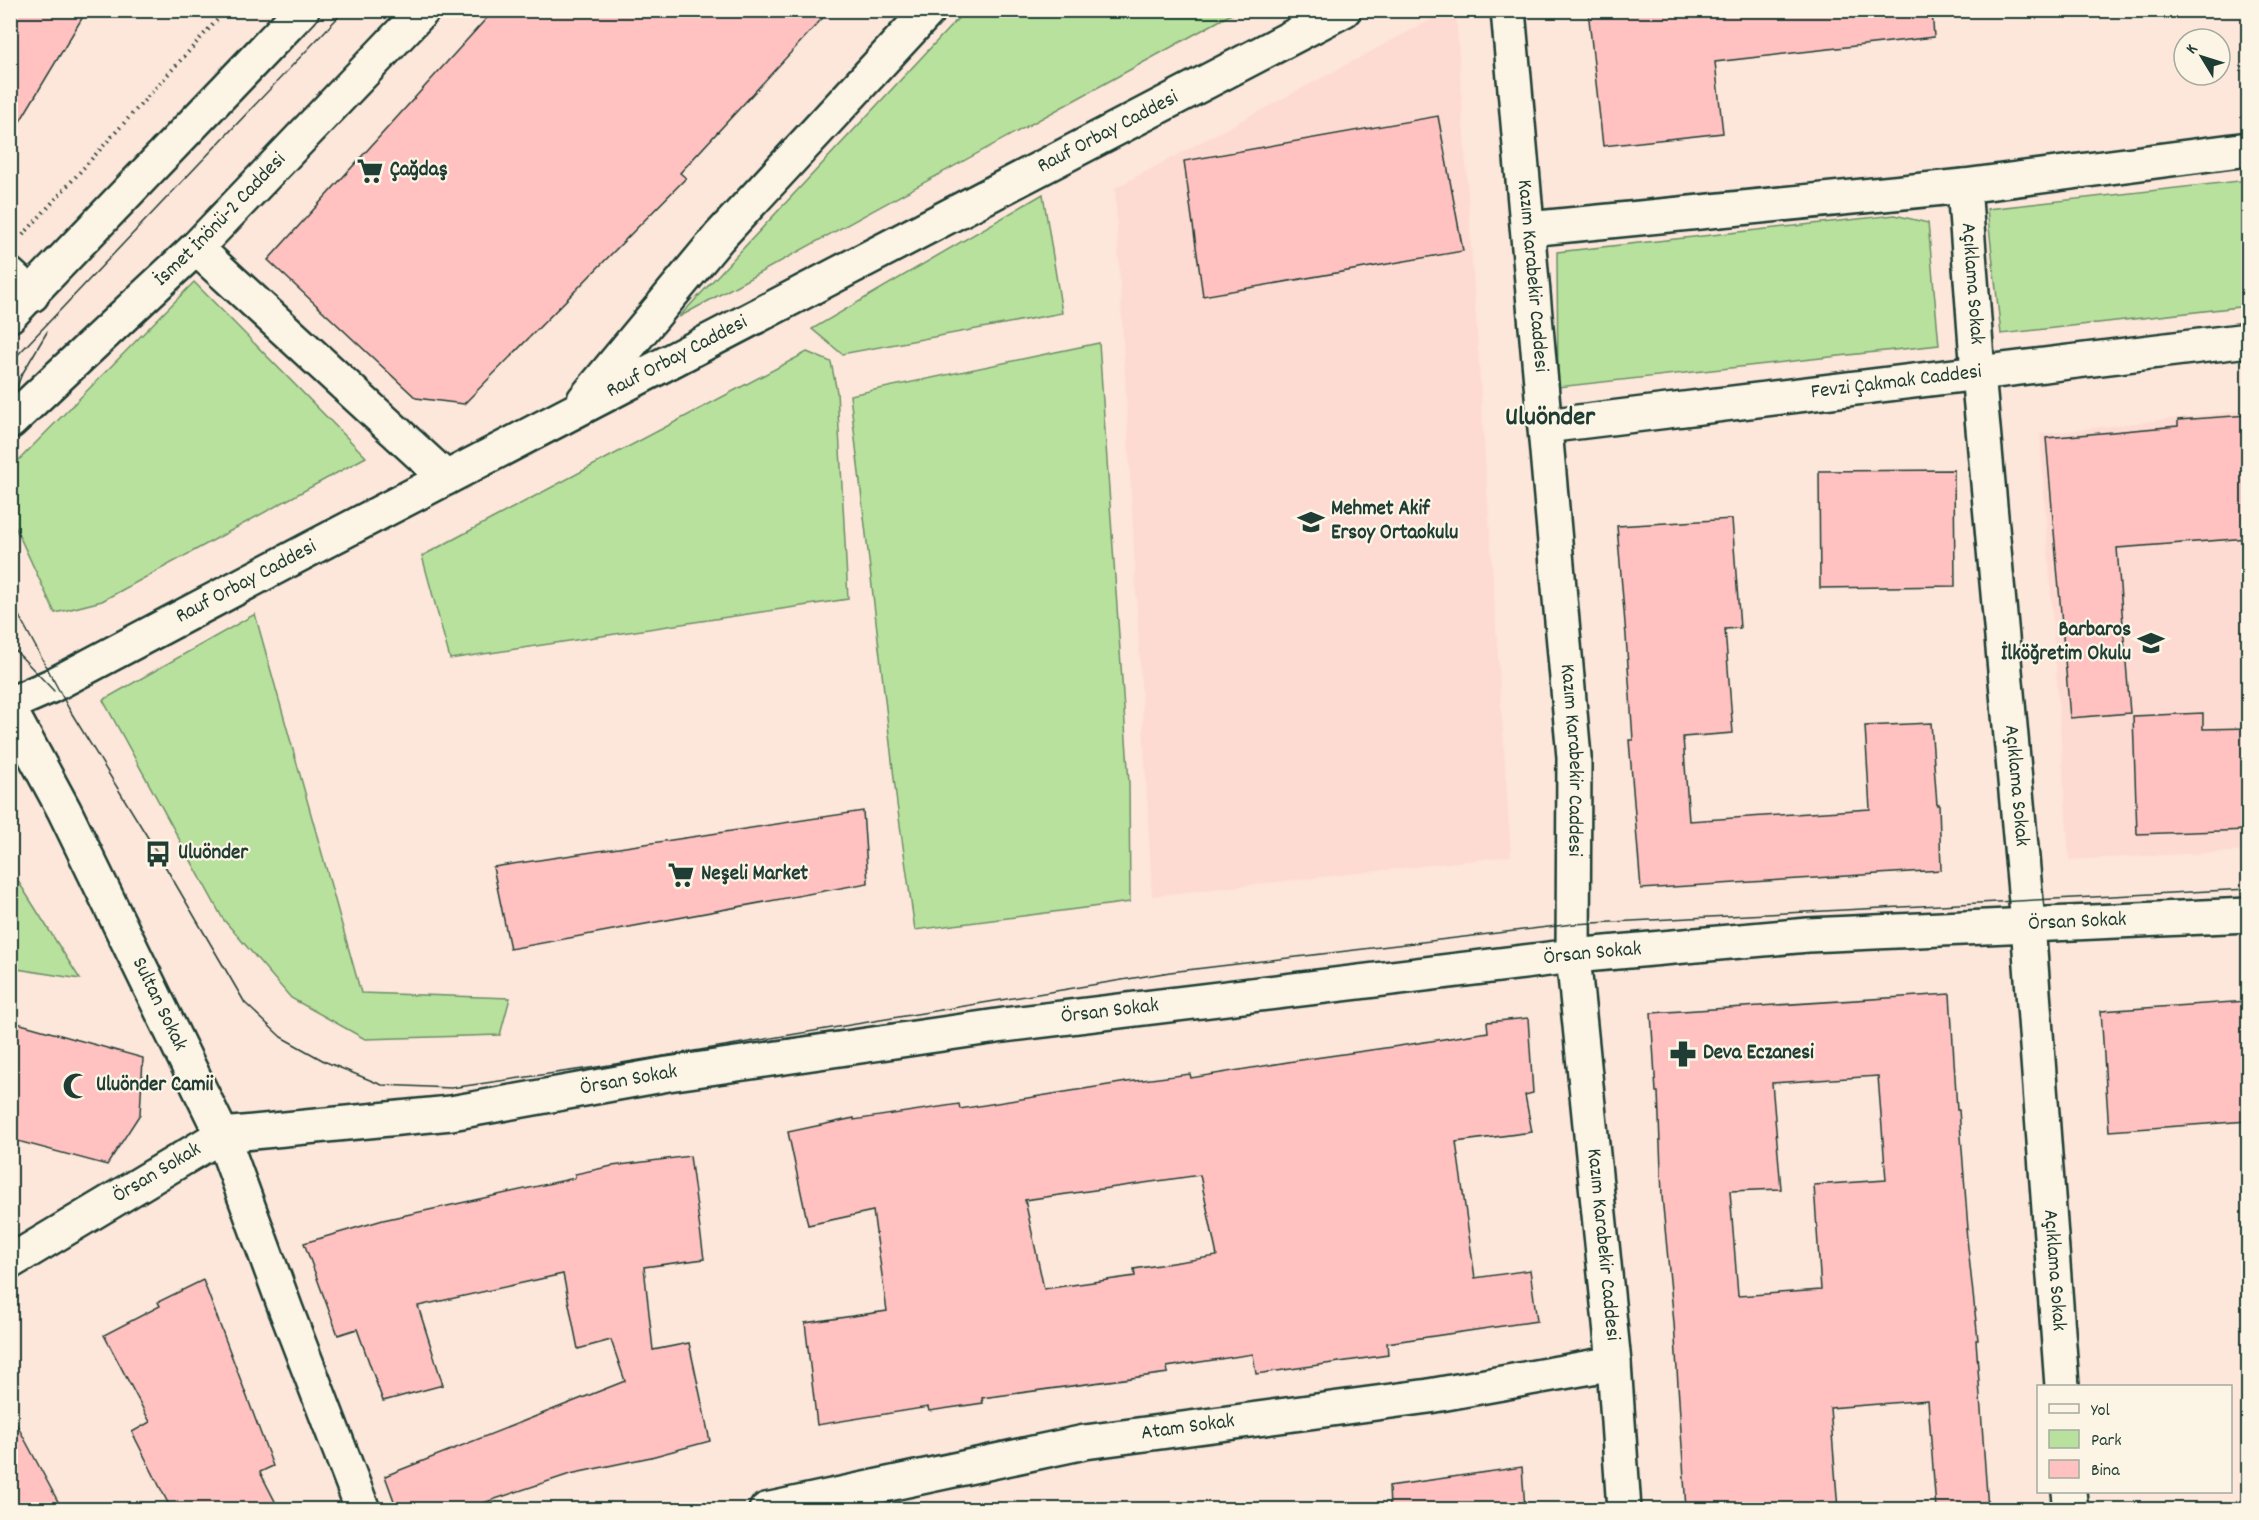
<svg xmlns="http://www.w3.org/2000/svg" width="2259" height="1520" font-family="Dekko,sans-serif">
	<rect width="100%" height="100%" fill="#fde6da"/>
	<filter id="ink" filterUnits="userSpaceOnUse"><feTurbulence type="fractalNoise" baseFrequency=".0167" numOctaves="2"/><feDisplacementMap in="SourceGraphic" scale="12" xChannelSelector="R" yChannelSelector="G"/><feConvolveMatrix kernelMatrix="1 2 1 2 8 2 1 2 1" color-interpolation-filters="sRGB"/></filter>
	<g filter="url(#ink)">
		<g fill="#fedbd2">
			<path d="M1447,11h9l55,845 -359,40 -37,-708z"/>
			<path d="M2248,410v441l-179,9 -29,-426z"/>
		</g>
		<g fill="#b8e19d" stroke="#6c8f68" stroke-width="1.5">
			<path d="M965,11h272l-558,306z"/>
			<path d="M2248,180v126l-247,28 -14,-125z"/>
			<path d="M1043,194l19,119 -220,41 -30,-25z"/>
			<path d="M1895,215l33,8 11,122 -381,42 -1,-135z"/>
			<path d="M194,282l172,175 -264,144 -47,12 -44,-95v-50z"/>
			<path d="M1099,343l30,440 1,119 -215,28 -18,-126 -47,-409z"/>
			<path d="M807,352l24,10 6,30 11,207 -398,60 -28,-103z"/>
			<path d="M255,614l106,379 149,5 -10,37 -135,4 -74,-41 -68,-79 -120,-219z"/>
			<path d="M11,870l69,109 -69,-11z"/>
		</g>
		<g fill="#ffc2c1" stroke="#1f3d34" stroke-width="1.5" fill-rule="evenodd">
			<path d="M10,10h77l-77,128z"/>
			<path d="M494,10h336l-150,163 6,5 -222,226 -48,-6 -148,-138z"/>
			<path d="M1588,10h344l2,27 -219,25 8,71 -120,13z"/>
			<path d="M1438,116l25,135 -260,45 -19,-135z"/>
			<path d="M2248,415v123l-131,10 13,165 -60,5 -24,-280 132,-12v-6z"/>
			<path d="M1954,470l1,116 -135,2 -1,-117z"/>
			<path d="M1732,519l8,109 -15,1 8,104 -50,4 6,84 181,-12 -5,-83 66,-3 6,82 2,-1 2,66 -300,19 -12,-149h4l-7,-104 -9,-110z"/>
			<path d="M2203,713v16l45,-1v102l-111,4 -4,-118z"/>
			<path d="M863,811l5,72 -358,66 -17,-82z"/>
			<path d="M1950,994l7,116h2l9,119h-2l12,111h-2l12,169h-52l-8,-109 -98,8 8,101h-152l-12,-186 -12,-127 -4,-104h-2l-5,-79zM1878,1076l8,104 -72,5 7,105 -83,6 -8,-105 51,-2 -9,-106z"/>
			<path d="M2248,1001v120l-139,10 -8,-120z"/>
			<path d="M1528,1018l5,75 -8,2 7,37 -76,10 19,136 55,-8 7,51 -150,22 1,12 -132,19 -3,-20 -86,13 1,6 -186,25 1,5 -54,8 -1,-4 -111,18 -12,-102 82,-12 -14,-100 -65,14 -20,-93 66,-14v2l105,-16 1,5 167,-27 63,-8 1,4 103,-17 105,-15 89,-14 -1,-10zM1200,1175l17,81 -83,13 1,7 -91,13 -19,-89z"/>
			<path d="M10,1021l133,37 -3,56 -33,51 -97,-26z"/>
			<path d="M690,1156l14,103 -60,8 9,83 36,-7 21,98 -59,16 -81,17 -87,29 2,6h-88l-12,-33 240,-95 -14,-41 -33,9 -15,-75 -145,32 25,79 -60,16 -26,-72 -19,6 -34,-92 79,-23 192,-42v-4l37,-8z"/>
			<path d="M203,1280l70,186 -13,6 19,37h-108l-39,-77 18,-10 -46,-87 56,-29 -2,-4z"/>
			<path d="M10,1412l52,97h-52z"/>
			<path d="M1522,1467l3,42h-135l-1,-23z"/>
		</g>
		<g fill="none" stroke-linecap="round" stroke-linejoin="round">
			<g stroke="#1f3d34" stroke-width="38">
				<g id="minor">
					<path id="s1" d="M1508,10l66,747 -1,199 41,407 10,147"/>
					<path id="s2" d="M1964,186l14,187 50,551 34,462"/>
					<path d="M1528,229l436,-43 284,-37"/>
					<path d="M196,248l250,230"/>
					<path d="M10,275l22,20"/>
					<path d="M584,400l135,-163 210,-227"/>
					<path id="s3" d="M1545,426l703,-86"/>
					<path id="s4" d="M10,704l41,-18 261,-138 1032,-538"/>
					<path id="s5" d="M10,710l54,100 158,325 64,175 77,200"/>
					<path id="s6" d="M10,1262l212,-127 229,-22 217,-39 336,-49 569,-69 235,-21 440,-20"/>
					<path d="M2069,1492l2,18"/>
					<path id="s7" d="M766,1510l319,-68 344,-46 185,-33"/>
				</g>
			</g>
			<g stroke="#1f3d34" stroke-width="38">
				<g id="major">
					<path d="M10,315l292,-305"/>
					<path id="s8" d="M10,422l186,-174 227,-238"/>
				</g>
			</g>
			<path stroke="#1f3d34" stroke-width="4" stroke-dasharray="1.5 4.5" stroke-linecap="butt" d="M23,235l203,-225"/>
			<use href="#minor" stroke="#fcf5e5" stroke-width="33"/>
			<use href="#major" stroke="#fcf5e5" stroke-width="33"/>
			<g stroke="#1f3d34" stroke-width="1.5">
				<path d="M10,363l335,-353"/>
				<path d="M10,406l11,-30 26,-44"/>
				<path d="M10,599l59,110 89,145 87,149 36,34 45,25 56,23 69,3 146,-21 573,-95 403,-48 675,-35"/>
				<path d="M10,645l44,46"/>
			</g>
		</g>
	</g>
	<defs>
		<g id="supermarket-bare" transform="scale(2.07)"><path d="M-6-5.5h2.5l.6 2H6L4.5 2H-2.5L-4.4-4H-6ZM-1.5 3.2a1.3 1.3 0 1 0 .1 0ZM3 3.2a1.3 1.3 0 1 0 .1 0Z" fill="#1f3d34" stroke="#fcf5e5" stroke-width="2.5" paint-order="stroke"/></g>
		<g id="school-bare" transform="scale(2.07)"><path d="M0-5L7-2L0 1L-7-2ZM-4 1L0 2.5L4 1V4Q0 6-4 4Z" fill="#1f3d34" stroke="#fcf5e5" stroke-width="2.5" paint-order="stroke"/></g>
		<g id="bus-bare" transform="scale(2.07)"><path d="M-5-6H5V4H4V6H2V4H-2V6H-4V4H-5ZM-3.5-4V0h7V-4ZM-3.5 1.2v1.5H-2V1.2ZM2 1.2v1.5H3.5V1.2Z" fill="#1f3d34" stroke="#fcf5e5" stroke-width="2.5" paint-order="stroke"/></g>
		<g id="pharmacy-bare" transform="scale(2.07)"><path d="M-2-6h4v4h4v4h-4v4h-4v-4h-4v-4h4Z" fill="#1f3d34" stroke="#fcf5e5" stroke-width="2.5" paint-order="stroke"/></g>
		<g id="mosque-bare" transform="scale(2.07)"><path d="M3.5-4.9A6 6 0 1 0 3.5 4.9A5 5 0 1 1 3.5-4.9Z" fill="#1f3d34" stroke="#fcf5e5" stroke-width="2.5" paint-order="stroke"/></g>
	</defs>
	<g fill-rule="evenodd">
		<use href="#supermarket-bare" x="370" y="171"/>
		<use href="#school-bare" x="1311" y="522"/>
		<use href="#school-bare" x="2151" y="643"/>
		<use href="#bus-bare" x="158" y="854"/>
		<use href="#supermarket-bare" x="681" y="875"/>
		<use href="#pharmacy-bare" x="1683" y="1054"/>
		<use href="#mosque-bare" x="76" y="1086"/>
	</g>
	<g text-anchor="middle" dominant-baseline="central" stroke-width="4.5" stroke-linejoin="round" paint-order="stroke">
		<g font-size="21" fill="#1f3d34" stroke="#fcf5e5">
			<text stroke="none"><textPath href="#s4" startOffset="1238">Rauf Orbay Caddesi</textPath></text>
			<text stroke="none"><textPath href="#s8" startOffset="292">İsmet İnönü-2 Caddesi</textPath></text>
			<text stroke="none"><textPath href="#s1" startOffset="267">Kazım Karabekir Caddesi</textPath></text>
			<text stroke="none"><textPath href="#s2" startOffset="98">Açıklama Sokak</textPath></text>
			<text stroke="none"><textPath href="#s4" startOffset="752">Rauf Orbay Caddesi</textPath></text>
			<text stroke="none"><textPath href="#s3" startOffset="354">Fevzi Çakmak Caddesi</textPath></text>
			<text stroke="none"><textPath href="#s4" startOffset="266">Rauf Orbay Caddesi</textPath></text>
			<text stroke="none"><textPath href="#s1" startOffset="753">Kazım Karabekir Caddesi</textPath></text>
			<text stroke="none"><textPath href="#s2" startOffset="602">Açıklama Sokak</textPath></text>
			<text stroke="none"><textPath href="#s6" startOffset="2116">Örsan Sokak</textPath></text>
			<text stroke="none"><textPath href="#s6" startOffset="1630">Örsan Sokak</textPath></text>
			<text stroke="none"><textPath href="#s5" startOffset="330">Sultan Sokak</textPath></text>
			<text stroke="none"><textPath href="#s6" startOffset="1144">Örsan Sokak</textPath></text>
			<text stroke="none"><textPath href="#s6" startOffset="658">Örsan Sokak</textPath></text>
			<text stroke="none"><textPath href="#s6" startOffset="172">Örsan Sokak</textPath></text>
			<text stroke="none"><textPath href="#s1" startOffset="1239">Kazım Karabekir Caddesi</textPath></text>
			<text stroke="none"><textPath href="#s2" startOffset="1088">Açıklama Sokak</textPath></text>
			<text stroke="none"><textPath href="#s7" startOffset="430">Atam Sokak</textPath></text>
		</g>
		<g font-size="21" font-weight="bold" fill="#1f3d34" stroke="#fcf5e5" text-anchor="start">
			<text x="390" y="171">Çağdaş</text>
			<text x="1331" y="510">Mehmet Akif<tspan x="1331" dy="24">Ersoy Ortaokulu</tspan></text>
			<text x="2131" y="631" text-anchor="end">Barbaros<tspan x="2131" dy="24">İlköğretim Okulu</tspan></text>
			<text x="178" y="854">Uluönder</text>
			<text x="701" y="875">Neşeli Market</text>
			<text x="1703" y="1054">Deva Eczanesi</text>
			<text x="96" y="1086">Uluönder Camii</text>
		</g>
		<g font-size="27" font-weight="bold" fill="#1f3d34" stroke="#fcf5e5">
			<text x="1550" y="418">Uluönder</text>
		</g>
	</g>
	<rect width="2259" height="1520" fill="none" stroke="#fcf5e5" stroke-width="36"/>
	<rect x="18" y="18" width="2223" height="1484" fill="none" stroke="#1f3d34" stroke-width="2" filter="url(#ink)"/>
	<rect x="2037" y="1385" width="195" height="108" fill="#fcf5e5" stroke="#a4ab9e" stroke-width="1.5"/>
	<rect x="2049" y="1404" width="30" height="9" fill="#fcf5e5" stroke="#a4ab9e" stroke-width="1.5"/>
	<text x="2091" y="1415" font-size="18" fill="#1f3d34">Yol</text>
	<rect x="2049" y="1430" width="30" height="18" fill="#b8e19d" stroke="#a4ab9e" stroke-width="1.5"/>
	<text x="2091" y="1445" font-size="18" fill="#1f3d34">Park</text>
	<rect x="2049" y="1460" width="30" height="18" fill="#ffc2c1" stroke="#a4ab9e" stroke-width="1.5"/>
	<text x="2091" y="1475" font-size="18" fill="#1f3d34">Bina</text>
	<g transform="translate(2202 57) rotate(308)"><circle r="28" fill="#fcf5e5" stroke="#a4ab9e" stroke-width="1.5"/>
	<path d="M0-4.5L10 22L0 15L-10 22Z" fill="#1f3d34"/>
	<text y="-9" font-size="16" font-weight="bold" text-anchor="middle" fill="#1f3d34">K</text>
	</g>
</svg>
